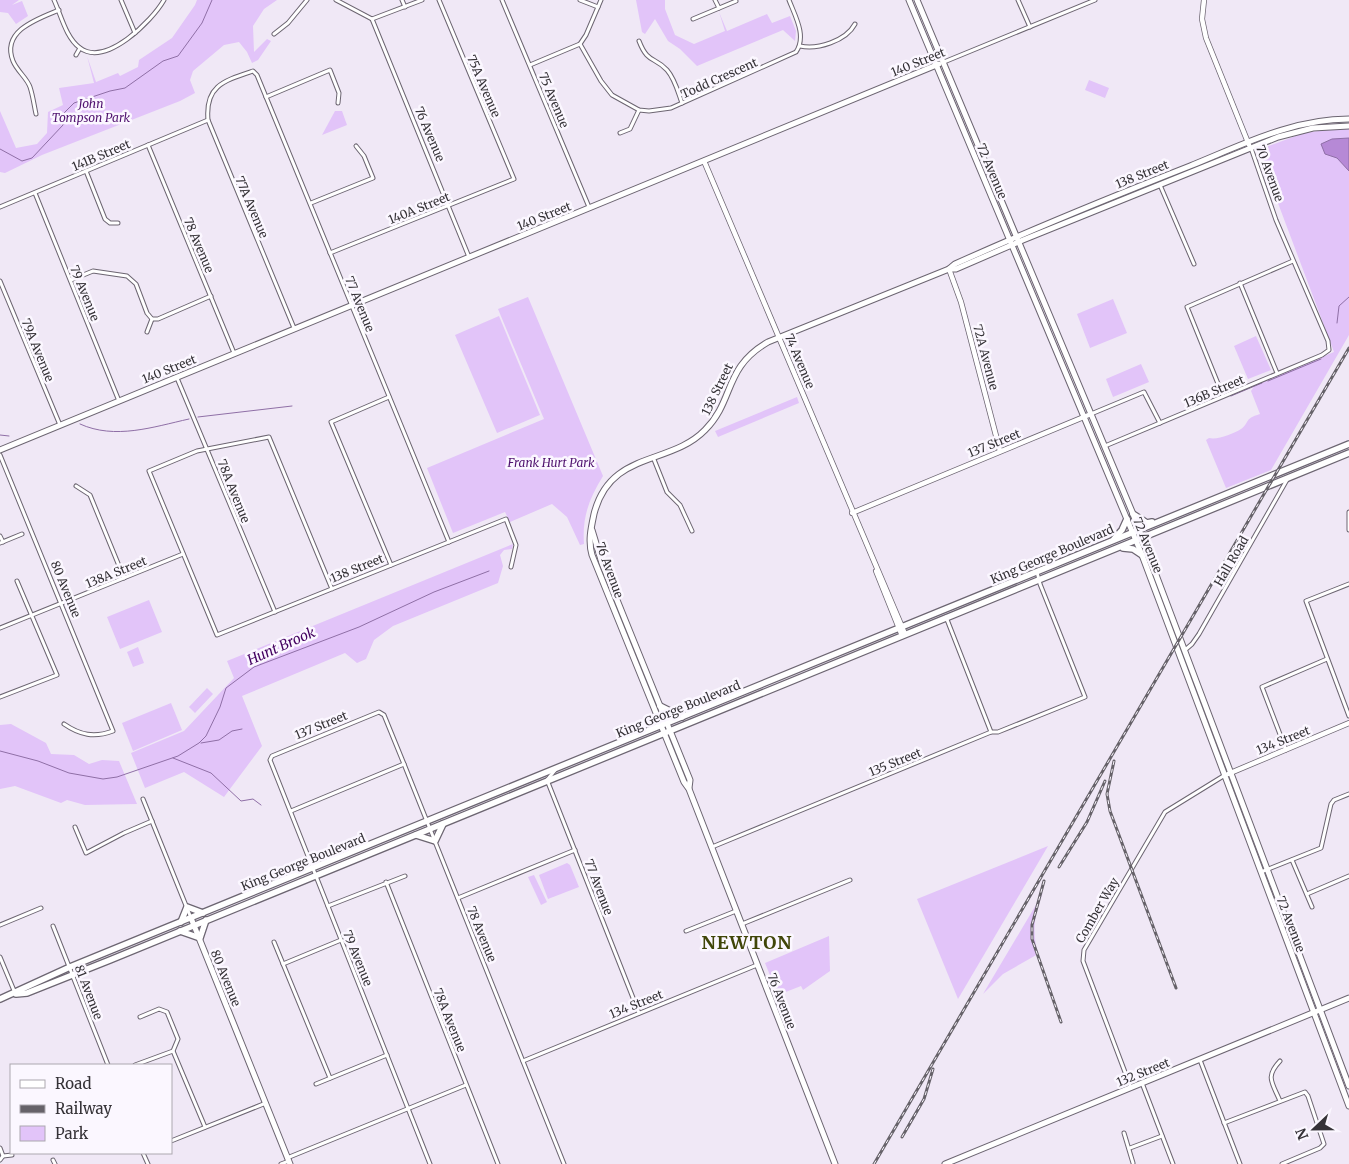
<svg xmlns="http://www.w3.org/2000/svg" width="1349" height="1164" font-family="Merriweather,serif">
	<rect width="100%" height="100%" fill="#f0e8f6"/>
	<g fill="#e2c4f9">
		<path d="M0,0h19l-7,5 10,-4 6,15 -12,8 -8,-11 -8,-1z"/>
		<path d="M197,0h80l-13,9 -11,17 1,26 13,-13 4,2 -13,19 -6,3 -5,-11 -8,-10 -15,3 -31,26 -3,9 5,13 -15,8 -138,54 -37,18 -5,-1v-61l16,37 21,-4 10,-11 1,-21 15,-7 -4,-17 35,-5 -7,-27 9,26 22,-9 2,3 18,-9 1,-7 33,-22 23,-33z"/>
		<path d="M636,0h29v9l10,26 19,9 31,-13 -6,-19 8,19 40,-17 5,9 18,-7 6,15 -1,10 -12,-11 -86,36 -17,-17 -12,-8 -13,-22 -10,15 -3,-2z"/>
		<path d="M1089,80l20,8 -4,10 -20,-8z"/>
		<path d="M335,111h7l5,14 -25,10z"/>
		<path d="M1333,129h16v206l-78,135 -45,18 -20,-48 3,-2c9,2 24,-4 32,-9 9,-6 2,-10 19,-15l-9,-23 4,-6 79,-33 -76,-202 46,-17z"/>
		<path d="M528,297l75,179c-14,23 -21,41 -19,68l-4,1 -13,-28 -15,-13 -42,18 -5,-10 -52,21 -26,-65 117,-49 -46,-110z"/>
		<path d="M1113,299l14,34 -37,15 -13,-34z"/>
		<path d="M499,316l41,99 -43,18 -42,-98z"/>
		<path d="M1256,336l15,34 -23,9 -14,-33z"/>
		<path d="M1141,364l8,18 -36,15 -7,-18z"/>
		<path d="M797,397l2,6 -81,34 -3,-6z"/>
		<path d="M513,544l-1,5 -8,1 -4,5 3,11 -5,17 -105,43 -19,14 -8,19 -9,4 -12,-10 -103,43 20,50 -38,51 -40,-25 -39,16 -14,-35 53,-22 50,-53 -7,-17z"/>
		<path d="M149,600l13,32 -42,17 -13,-32z"/>
		<path d="M138,647l6,16 -11,4 -6,-15z"/>
		<path d="M207,688l6,6 -18,19 -6,-6z"/>
		<path d="M171,703l11,27 -49,21 -11,-28z"/>
		<path d="M11,724l35,19 5,11 23,1 15,9 13,-4 17,1 18,43 -52,1 -18,-5 -6,3 -46,-17 -15,3v-64z"/>
		<path d="M1048,846l-90,153 -41,-100z"/>
		<path d="M567,863l3,2 9,22 -31,12 -9,-24z"/>
		<path d="M534,875l13,27 -6,3 -13,-28z"/>
		<path d="M1043,893c-9,21 -11,39 -5,61l-35,20 -20,20z"/>
		<path d="M829,936l1,35 -27,19 -2,-4 -23,9 -13,-32z"/>
	</g>
	<path fill="#b689d6" stroke="#8f6fa6" d="M1349,138v33l-12,-13 -12,-4 -4,-10 11,-5z"/>
	<g fill="none" stroke-linecap="round" stroke-linejoin="round">
		<g stroke="#8f6fa6" stroke-width="1">
			<path d="M0,149l22,12 10,-3 31,-33 -1,-10 12,-12 36,-12 15,-3 38,-27 15,-5 24,-33 10,-23"/>
			<path d="M1337,323l2,-17 10,-9"/>
			<path d="M1268,381l53,-22"/>
			<path d="M1231,396l31,-13"/>
			<path d="M198,417l94,-11"/>
			<path d="M80,424c35,16 73,3 109,-5"/>
			<path d="M0,435l9,1"/>
			<path d="M201,743l18,-3 13,-9 10,-2"/>
			<path d="M0,751l38,10 31,12 34,6 14,-2 61,-21 21,-13 7,-7 14,-29 6,-19 28,-21 105,-40 75,-35 55,-21"/>
			<path d="M173,758l38,15 30,28 12,-2 8,6"/>
		</g>
		<g stroke="#6c6571" stroke-width="5">
			<g id="minor">
				<path d="M54,0c7,15 12,38 26,48 26,19 72,-27 84,-48"/>
				<path d="M121,0l14,33"/>
				<path d="M336,0l36,19 50,-19"/>
				<path d="M402,0l3,7"/>
				<path d="M502,0l87,207"/>
				<path d="M580,0l18,7"/>
				<path d="M715,0l4,8"/>
				<path d="M1018,0l12,27"/>
				<path d="M372,19l97,238"/>
				<path d="M693,19l43,-18"/>
				<path d="M274,34l14,-11 19,-23"/>
				<path d="M639,41c9,23 15,15 28,29 8,9 11,22 15,33"/>
				<path d="M580,44l21,37 11,14 27,15 10,1 22,-3 125,-56c11,-16 -1,-36 -7,-52"/>
				<path d="M800,46c17,4 46,-5 55,-22"/>
				<path d="M76,55l4,-7"/>
				<path d="M944,62l151,-62"/>
				<path d="M530,65l50,-21 6,-9 15,-35"/>
				<path d="M266,97l64,-27 9,23 -1,10"/>
				<path d="M36,114c-2,-9 -3,-18 -6,-27 -3,-9 -13,-16 -17,-26 -12,-30 24,-42 46,-51"/>
				<path d="M620,133l10,-4 9,-19"/>
				<path d="M148,145l86,208"/>
				<path d="M86,171l19,48 5,4h8"/>
				<path d="M1160,185l34,79"/>
				<path d="M35,193l84,208"/>
				<path d="M311,203l62,-25 -9,-22 -8,-10"/>
				<path d="M0,207l208,-87"/>
				<path d="M330,253l184,-74 -75,-179"/>
				<path d="M71,280l22,-9 34,5 9,8 11,29 5,6h6l53,-23"/>
				<path d="M0,281l60,144"/>
				<path d="M1240,283l37,90"/>
				<path d="M294,328l-86,-208c-3,-34 15,-39 45,-49l4,4 192,467"/>
				<path d="M147,332l5,-13"/>
				<path d="M177,378l98,234"/>
				<path d="M1223,396l-36,-89 106,-46"/>
				<path d="M389,397l-58,25 60,143"/>
				<path d="M1091,414l53,-22 16,31"/>
				<path d="M1105,446l217,-91 7,-5 -1,-9 -52,-121 -25,-72"/>
				<path d="M0,455l113,276c-19,7 -33,4 -49,-7"/>
				<path d="M653,457l14,35 13,13 12,26"/>
				<path d="M76,486l14,9 34,83"/>
				<path d="M1349,512v18"/>
				<path d="M0,536l3,6"/>
				<path d="M0,543l22,-9"/>
				<path d="M1349,584l-43,17 43,115"/>
				<path d="M332,589l-63,-152 -72,14 -48,20 68,164 289,-116 10,26 -5,22"/>
				<path d="M946,617l45,115"/>
				<path d="M0,628l183,-74"/>
				<path d="M1185,650l7,-6 7,-10 89,-156"/>
				<path d="M0,697l57,-22 -40,-94"/>
				<path d="M1286,750l-24,-63 65,-28"/>
				<path d="M556,769l-9,11 92,233"/>
				<path d="M143,799l48,119"/>
				<path d="M291,811l113,-47"/>
				<path d="M75,827l11,26 38,-20 28,-12"/>
				<path d="M712,847l279,-115h7l87,-35 -45,-113 -3,-12"/>
				<path d="M1292,860l20,47"/>
				<path d="M1261,872l60,-24 10,-44 3,-4 15,-6"/>
				<path d="M386,882l112,282"/>
				<path d="M1307,894l42,-18"/>
				<path d="M458,898l117,-48"/>
				<path d="M328,906l77,-30"/>
				<path d="M742,924l108,-44"/>
				<path d="M0,925l41,-17"/>
				<path d="M53,926l55,139"/>
				<path d="M686,931l50,-20"/>
				<path d="M274,942l56,136"/>
				<path d="M0,957l15,36"/>
				<path d="M283,964l58,-24"/>
				<path d="M140,1017l19,-8 8,3 11,27 -5,12 32,76"/>
				<path d="M1200,1060l40,104"/>
				<path d="M523,1061l234,-96"/>
				<path d="M135,1065l38,-14"/>
				<path d="M1142,1083l31,81"/>
				<path d="M316,1084l71,-29"/>
				<path d="M1131,1088l-48,-127 1,-11 81,-138 60,-37"/>
				<path d="M1280,1101c-8,-19 -15,-24 0,-40"/>
				<path d="M1224,1123l81,-31 3,4 16,48 -4,4 -38,16"/>
				<path d="M1124,1133l9,30"/>
				<path d="M171,1141l95,-38"/>
				<path d="M0,1148l3,8 -3,4"/>
				<path d="M1130,1148l32,-12"/>
				<path d="M143,1153l5,11"/>
				<path d="M3,1156l9,-1"/>
				<path d="M287,1158l179,-73"/>
				<path d="M53,1160l2,4"/>
				<path d="M281,1164l8,-3"/>
				<path d="M430,1164l-160,-404 2,-4 107,-44 5,3 20,49 160,400"/>
			</g>
		</g>
		<g stroke="#6c6571" stroke-width="6">
			<g id="tertiary">
				<path d="M1204,0l-2,19 4,19 43,107"/>
				<path d="M704,161l201,473"/>
				<path d="M949,269l12,33 39,149"/>
				<path d="M852,513l239,-99"/>
				<path d="M876,571l26,65"/>
				<path d="M1228,774l121,-51"/>
			</g>
		</g>
		<g stroke="#6c6571" stroke-width="7">
			<g id="secondary">
				<path d="M909,0l233,555 207,551"/>
				<path d="M917,0l216,514 216,572"/>
				<path d="M949,269h7l67,-29 255,-103 35,-9 36,-2"/>
				<path d="M0,450l939,-386"/>
				<path d="M592,530l10,33 88,217 -1,8"/>
				<path d="M191,918l99,246"/>
				<path d="M835,1164l-146,-375 -5,-7 -92,-227c-4,-14 -1,-27 2,-41 16,-64 76,-48 111,-84 30,-30 18,-62 63,-88l181,-73 6,-5c78,-35 156,-67 235,-98 52,-21 102,-47 159,-47"/>
				<path d="M945,1164l404,-166"/>
			</g>
		</g>
		<g stroke="#6c6571" stroke-width="8">
			<g id="primary">
				<path d="M1133,514l14,9 5,-1"/>
				<path d="M1114,539l8,-9 5,-11"/>
				<path d="M1123,548l10,1 9,6"/>
				<path d="M660,706l22,11"/>
				<path d="M416,835l19,6 8,-17"/>
				<path d="M181,922l6,-15 16,6"/>
				<path d="M180,931l20,7 6,-18"/>
				<path d="M16,994l11,-1 83,-33 1239,-507"/>
				<path d="M0,999l70,-32 1279,-523"/>
			</g>
		</g>
		<use href="#minor" stroke="#fff" stroke-width="3"/>
		<use href="#tertiary" stroke="#fff" stroke-width="4.5"/>
		<use href="#secondary" stroke="#fff" stroke-width="5"/>
		<use href="#primary" stroke="#fff" stroke-width="5.5"/>
		<g stroke="#666269" stroke-width="3">
			<g id="rail">
				<path d="M1114,761l-7,33 3,17 66,177"/>
				<path d="M1059,867l28,-45 18,-41"/>
				<path d="M1044,881l-12,44v14l29,83"/>
				<path d="M902,1137l22,-38 9,-30"/>
				<path d="M874,1164l475,-816"/>
			</g>
		</g>
		<use href="#rail" stroke="#fbf7ff" stroke-width="1" stroke-dasharray="4" stroke-linecap="butt"/>
	</g>
	<g text-anchor="middle" dominant-baseline="central" stroke-width="5" stroke-linejoin="round" paint-order="stroke">
		<g font-size="12" fill="#353237" stroke="#fbf7ff">
			<text transform="translate(918 62) rotate(-22)">140 Street</text>
			<text transform="translate(719 78) rotate(-24)">Todd Crescent</text>
			<text transform="translate(484 86) rotate(67)">75A Avenue</text>
			<text transform="translate(554 100) rotate(67)">75 Avenue</text>
			<text transform="translate(430 134) rotate(67)">76 Avenue</text>
			<text transform="translate(101 155) rotate(-23)">141B Street</text>
			<text transform="translate(992 171) rotate(67)">72 Avenue</text>
			<text transform="translate(1270 173) rotate(70)">70 Avenue</text>
			<text transform="translate(1142 174) rotate(-22)">138 Street</text>
			<text transform="translate(252 207) rotate(67)">77A Avenue</text>
			<text transform="translate(419 208) rotate(-22)">140A Street</text>
			<text transform="translate(544 216) rotate(-22)">140 Street</text>
			<text transform="translate(199 245) rotate(67)">78 Avenue</text>
			<text transform="translate(85 293) rotate(68)">79 Avenue</text>
			<text transform="translate(360 304) rotate(68)">77 Avenue</text>
			<text transform="translate(38 350) rotate(68)">79A Avenue</text>
			<text transform="translate(986 357) rotate(75)">72A Avenue</text>
			<text transform="translate(800 361) rotate(67)">74 Avenue</text>
			<text transform="translate(169 369) rotate(-22)">140 Street</text>
			<text transform="translate(717 389) rotate(-64)">138 Street</text>
			<text transform="translate(1214 391) rotate(-23)">136B Street</text>
			<text transform="translate(994 443) rotate(-22)">137 Street</text>
			<text transform="translate(234 491) rotate(68)">78A Avenue</text>
			<text transform="translate(1148 545) rotate(68)">72 Avenue</text>
			<text transform="translate(1052 554) rotate(-23)">King George Boulevard</text>
			<text transform="translate(1231 561) rotate(-60)">Hall Road</text>
			<text transform="translate(357 568) rotate(-22)">138 Street</text>
			<text transform="translate(610 570) rotate(70)">76 Avenue</text>
			<text transform="translate(116 572) rotate(-22)">138A Street</text>
			<text transform="translate(66 589) rotate(68)">80 Avenue</text>
			<text transform="translate(678 709) rotate(-22)">King George Boulevard</text>
			<text transform="translate(321 725) rotate(-22)">137 Street</text>
			<text transform="translate(1283 740) rotate(-22)">134 Street</text>
			<text transform="translate(895 762) rotate(-22)">135 Street</text>
			<text transform="translate(303 862) rotate(-22)">King George Boulevard</text>
			<text transform="translate(599 887) rotate(69)">77 Avenue</text>
			<text transform="translate(1097 910) rotate(-60)">Comber Way</text>
			<text transform="translate(1291 924) rotate(69)">72 Avenue</text>
			<text transform="translate(482 934) rotate(68)">78 Avenue</text>
			<text transform="translate(358 958) rotate(68)">79 Avenue</text>
			<text transform="translate(226 978) rotate(68)">80 Avenue</text>
			<text transform="translate(89 992) rotate(69)">81 Avenue</text>
			<text transform="translate(782 1001) rotate(69)">76 Avenue</text>
			<text transform="translate(636 1004) rotate(-22)">134 Street</text>
			<text transform="translate(450 1020) rotate(68)">78A Avenue</text>
			<text transform="translate(1143 1072) rotate(-22)">132 Street</text>
		</g>
		<g font-size="12" font-style="italic" fill="#511470" stroke="#fbf7ff">
			<text x="91" y="103">John<tspan x="91" dy="14">Tompson Park</tspan></text>
			<text x="551" y="462">Frank Hurt Park</text>
		</g>
		<g font-size="14" font-style="italic" fill="#430060" stroke="#fbf7ff">
			<text transform="translate(281 646) rotate(-24)">Hunt Brook</text>
		</g>
		<g font-size="18" font-weight="bold" letter-spacing="1" fill="#404609" stroke="#fbf7ff">
			<text x="747" y="942">NEWTON</text>
		</g>
	</g>
	<rect x="10" y="1064" width="162" height="90" fill="#fbf7ff" stroke="#aca8af"/>
	<rect x="20" y="1080" width="25" height="8" fill="#ffffff" stroke="#aca8af"/>
	<text x="55" y="1089" font-size="15" fill="#353237">Road</text>
	<rect x="20" y="1105" width="25" height="8" fill="#666269" stroke="#aca8af"/>
	<text x="55" y="1114" font-size="15" fill="#353237">Railway</text>
	<rect x="20" y="1126" width="25" height="15" fill="#e2c4f9" stroke="#aca8af"/>
	<text x="55" y="1139" font-size="15" fill="#353237">Park</text>
	<g transform="translate(1314 1129) rotate(248)" stroke="#fbf7ff" stroke-width="4" paint-order="stroke">
	<path d="M0-4L9 19L0 12L-9 19Z" fill="#353237"/>
	<text y="-8" font-size="14" font-weight="bold" text-anchor="middle" fill="#353237">N</text>
	</g>
</svg>
